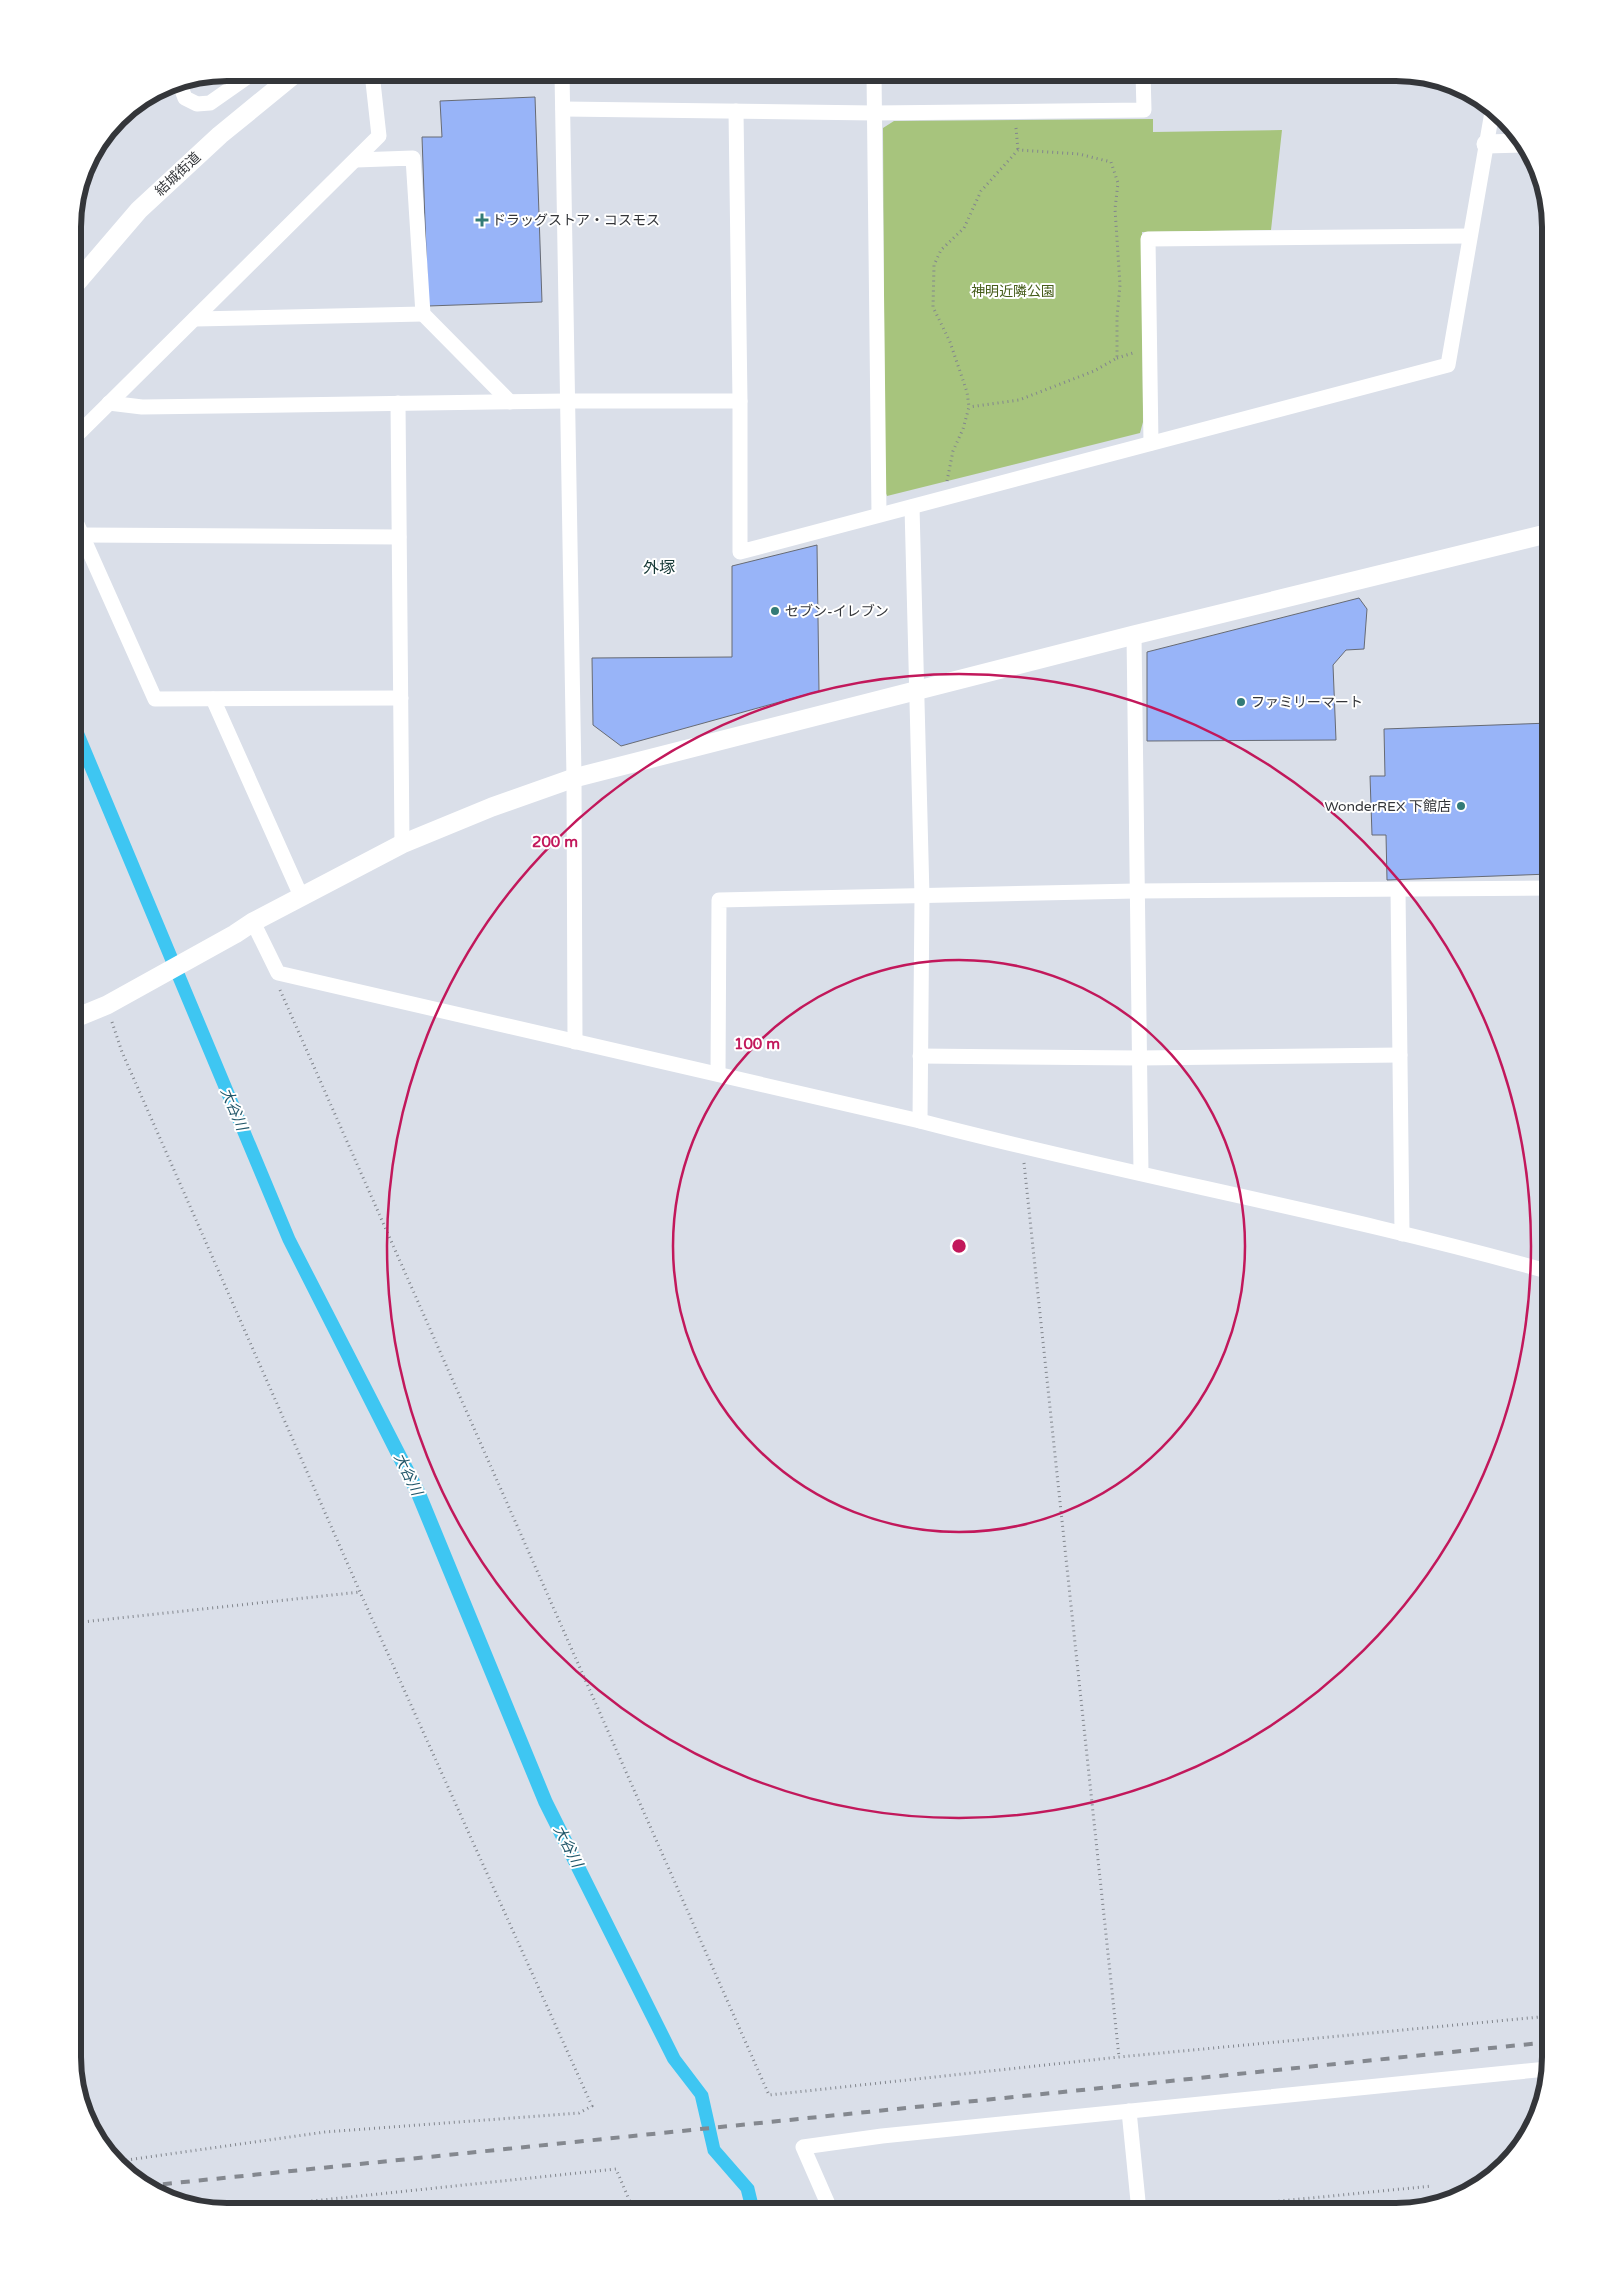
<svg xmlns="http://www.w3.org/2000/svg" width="1623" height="2284" font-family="'Varela Round','Noto Sans JP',sans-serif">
	<rect width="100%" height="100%" fill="#dadfe9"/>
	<path fill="#a7c47d" d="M1153,119v13l129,-2 -11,100 -129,2 1,190 -3,11 -253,63 -2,-5 -2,-363 11,-7z"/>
	<path fill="#3ec6f2" d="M73,714l11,18 211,505 130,253 127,309 128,257 28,37 12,54 34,39 6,25h-14l-5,-20 -33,-38 -13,-56 -27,-35 -129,-257 -128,-310 -128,-253 -210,-501z"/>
	<g fill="#98b4f8" stroke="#676b74">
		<path d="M642,73h206v5l-206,5z"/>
		<path d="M535,97l7,205 -114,4 -6,-169h20l-2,-36z"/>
		<path d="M817,545l2,146 -198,55 -28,-21 -1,-67 140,-1v-91z"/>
		<path d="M1359,598l8,11 -3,40 -18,1 -13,15 3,75 -189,1v-89z"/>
		<path d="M1550,723v151l-163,6 -1,-45h-14l-2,-59h15l-1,-47z"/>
	</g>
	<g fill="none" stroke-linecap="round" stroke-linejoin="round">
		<g stroke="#82868d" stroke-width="3" stroke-dasharray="1 4" stroke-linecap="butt">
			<path d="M1016,128l2,22"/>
			<path d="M1117,358l16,-5"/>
			<path d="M947,481l6,-30 10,-22 6,-22 -2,-15 -17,-50 -17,-35 1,-42 7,-15 23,-22 17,-37 37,-41 61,4 32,8 7,21 -3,26 5,76 -3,32v41l-23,13 -75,29 -50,7"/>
			<path d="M280,990l489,1105 350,-38 431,-41"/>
			<path d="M112,1022l10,30 238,540 232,514 -13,7 -254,19 -205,29"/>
			<path d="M1024,1163l95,894"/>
			<path d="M1547,1288l3,54"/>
			<path d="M73,1623l287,-31"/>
			<path d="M217,2211l399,-42 18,42"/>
			<path d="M1179,2211l253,-25"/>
		</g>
		<g stroke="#fff" stroke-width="15">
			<path d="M562,73l12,705 1,264"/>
			<path d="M874,73l5,441"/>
			<path d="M179,82l6,16 12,6 13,-1 43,-30"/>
			<path d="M563,109l311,4 270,-3 -1,-37"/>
			<path d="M736,111l4,290"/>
			<path d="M356,160l57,-2 10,156 87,88"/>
			<path d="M195,319l228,-5"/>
			<path d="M109,403l33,4 426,-6h172v151l708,-187 44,-253"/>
			<path d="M398,403l4,441"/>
			<path d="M73,439l306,-303 -7,-63"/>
			<path d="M1151,443l-3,-204 321,-3"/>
			<path d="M912,507l10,389 -2,225"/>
			<path d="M73,515l82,184 246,-1"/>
			<path d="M82,535l317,2"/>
			<path d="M1134,635l7,538"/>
			<path d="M213,699l88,197"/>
			<path d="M1398,890l4,344"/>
			<path d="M253,922l25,51 642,148c209,55 422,92 630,151"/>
			<path d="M920,1056l219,2 261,-3"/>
			<path d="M718,1074l1,-174 417,-9 414,-3"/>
			<path d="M1129,2111l10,100"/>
			<path d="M831,2211l-28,-64 79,-11 665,-67"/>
		</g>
		<g stroke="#fff" stroke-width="19">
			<path d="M1486,144l37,-1"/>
			<path d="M73,287l66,-77 81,-75 76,-62"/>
			<path d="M73,1019l34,-14 128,-71 18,-12 149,-78 90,-37 82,-29 560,-143 416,-102"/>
		</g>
		<path stroke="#84888f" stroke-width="4" stroke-dasharray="9 9" stroke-linecap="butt" d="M145,2186l1405,-144"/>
	</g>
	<g fill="none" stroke="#c2185b" stroke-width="2.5">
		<circle cx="959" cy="1246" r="286"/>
		<circle cx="959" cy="1246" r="572"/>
	</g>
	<g fill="#337b77" stroke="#fff" stroke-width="2">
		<path d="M479.5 212.5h5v5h5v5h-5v5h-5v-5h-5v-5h5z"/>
		<circle cx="775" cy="611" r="5"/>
		<circle cx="1241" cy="702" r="5"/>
		<circle cx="1461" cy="806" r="5"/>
	</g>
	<g text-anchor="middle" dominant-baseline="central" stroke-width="4" stroke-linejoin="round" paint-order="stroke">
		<g font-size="14" fill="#34363a" stroke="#fff">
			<text transform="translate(178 174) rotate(-43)">結城街道</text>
		</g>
		<g font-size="14" fill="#34363a" stroke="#fff" text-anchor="start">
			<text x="492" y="220">ドラッグストア・コスモス</text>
			<text x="785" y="611">セブン-イレブン</text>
			<text x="1251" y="702">ファミリーマート</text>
			<text x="1451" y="806" text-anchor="end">WonderREX 下館店</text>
		</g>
		<g font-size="14" fill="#465d1b" stroke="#fff">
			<text x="1013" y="291">神明近隣公園</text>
		</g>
		<g font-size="15" font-style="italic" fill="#23586b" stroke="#fff">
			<text transform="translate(234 1109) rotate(67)">大谷川</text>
			<text transform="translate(408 1474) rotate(64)">大谷川</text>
			<text transform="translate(568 1846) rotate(63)">大谷川</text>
		</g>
		<g font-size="16" fill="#153836" stroke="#fff">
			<text x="659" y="568">外塚</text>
		</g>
	</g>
	<path d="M0 0H1623V2284H0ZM227 81H1396A146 146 0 0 1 1542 227V2057A146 146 0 0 1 1396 2203H227A146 146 0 0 1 81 2057V227A146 146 0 0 1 227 81Z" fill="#fff" fill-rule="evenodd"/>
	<path fill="none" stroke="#34363a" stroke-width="6" d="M227 81H1396A146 146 0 0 1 1542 227V2057A146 146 0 0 1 1396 2203H227A146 146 0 0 1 81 2057V227A146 146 0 0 1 227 81Z"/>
	<circle cx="959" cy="1246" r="8" fill="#c2185b" stroke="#fff" stroke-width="2.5"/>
	<g font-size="15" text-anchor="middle" font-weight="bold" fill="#c2185b" stroke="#fff" stroke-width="4" stroke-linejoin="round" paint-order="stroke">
		<text x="555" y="847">200 m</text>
		<text x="757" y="1049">100 m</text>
	</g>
</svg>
